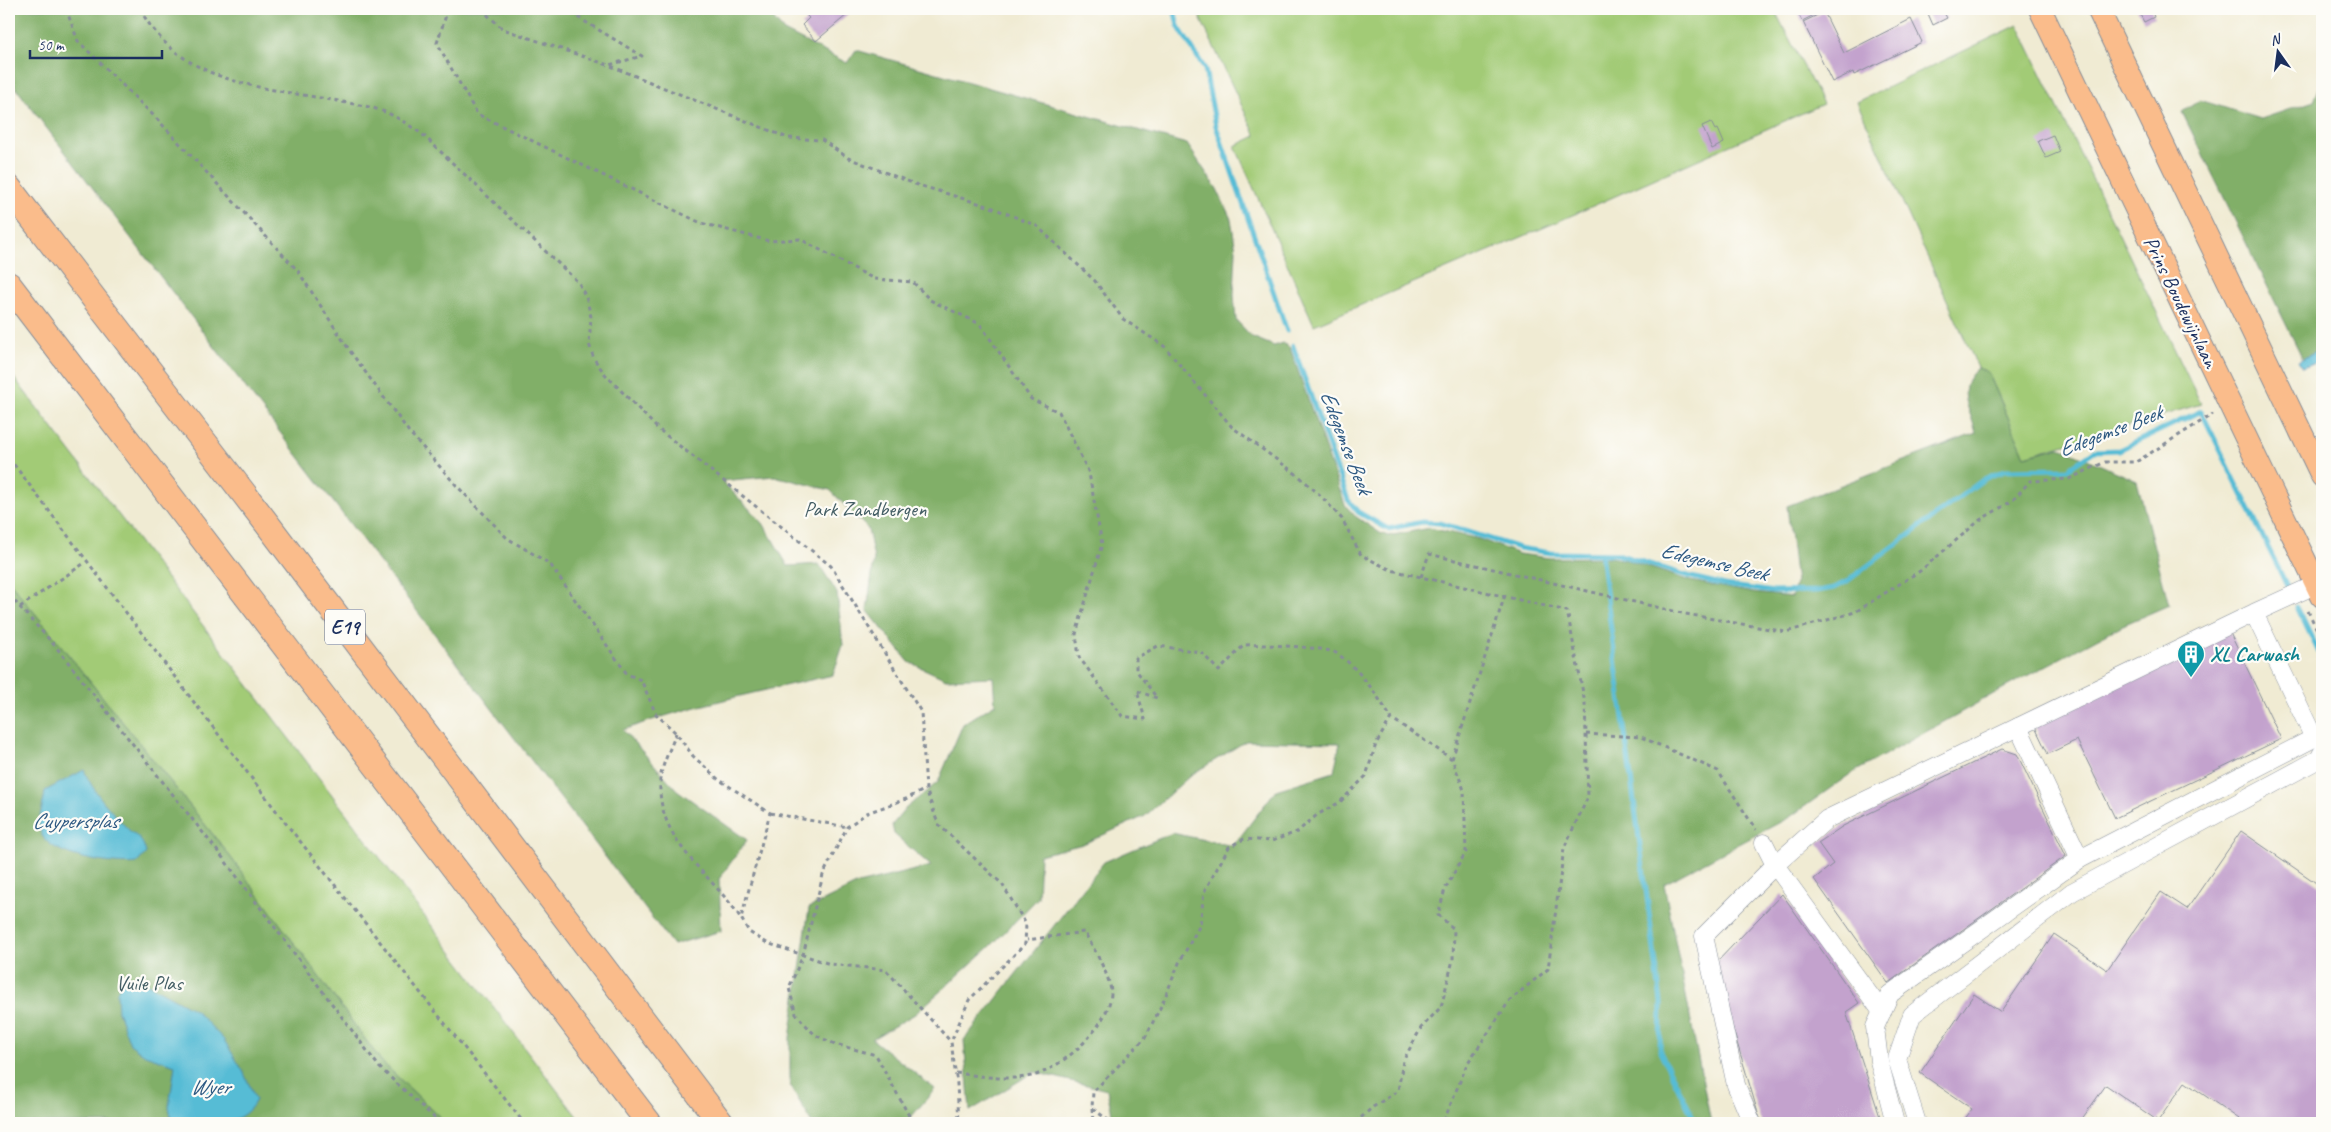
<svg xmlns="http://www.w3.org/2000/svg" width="2331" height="1132" font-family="Caveat,sans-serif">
	<rect width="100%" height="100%" fill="#fdfcf7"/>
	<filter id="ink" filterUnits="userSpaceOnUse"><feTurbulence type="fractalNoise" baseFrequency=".02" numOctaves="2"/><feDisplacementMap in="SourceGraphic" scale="10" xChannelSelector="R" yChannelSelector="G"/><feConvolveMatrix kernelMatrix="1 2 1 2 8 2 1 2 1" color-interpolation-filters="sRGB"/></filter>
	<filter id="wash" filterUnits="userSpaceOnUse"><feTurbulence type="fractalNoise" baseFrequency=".0096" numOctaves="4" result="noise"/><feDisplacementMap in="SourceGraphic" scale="20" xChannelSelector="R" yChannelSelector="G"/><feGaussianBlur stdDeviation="1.12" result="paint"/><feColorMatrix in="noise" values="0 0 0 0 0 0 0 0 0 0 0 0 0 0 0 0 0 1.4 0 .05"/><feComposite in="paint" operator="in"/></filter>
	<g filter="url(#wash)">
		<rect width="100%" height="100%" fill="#f0ebd3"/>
		<g fill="#a2cb76" stroke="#5e7d6a">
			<path d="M1196,9h588l-8,4 47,91 -273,121 -236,100 -79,-179 21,-10z"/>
			<path d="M2018,25l183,379 -176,52 -37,-84 -10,-4 -121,-266z"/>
			<path d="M9,371l573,752h-136l-64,-61 -159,-215 -214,-266z"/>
		</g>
		<g fill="#81af67" stroke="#4e6f62">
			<path d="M9,9h756l19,22 63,32 9,-13 331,94 30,45 14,30 5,31 -2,45 2,25 16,17 22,9 9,-3 7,5 55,157 10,11 25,17 8,3 42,-8 49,11 40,15 31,4 60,-1 17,3 63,21 63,12 39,4 4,-14 -9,-77 189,-73c-6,-25 -22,-45 2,-65l10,4 37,84 35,-9 77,34 32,124 -46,20 -117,62 -157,88 -59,42 -126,67 47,239h-597l-7,-33 -73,-18 -64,39 -6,-71 140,-178 68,-29 61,13 43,-56 58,-18 6,-29 -94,-2 -55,34 -46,41 -62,28 -43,11 -2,43 -47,48 -76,68 -43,25 63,50 -29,34h-94l-22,-38v-47l19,-130 49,-24 73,-18 -37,-32 -2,-9 14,-17 32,-26 25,-58 32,-20 -2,-27 -47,2 -37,-17 -42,-52 7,-51 -6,-30 -38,-39 -56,-14 -52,5 41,42 25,43 31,-2 18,29 6,52 -10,30c-70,16 -142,30 -210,55l54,60 70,50 -28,39 2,52 -48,14 -664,-866z"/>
			<path d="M2322,81v268l-19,10 -121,-247 18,-12 61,19 53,-18z"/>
			<path d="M9,581l214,266 159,215 64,61h-437z"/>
		</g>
		<g fill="#57bcd5" stroke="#39769a">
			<path d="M2322,349v11l-20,8 -4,-7z"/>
			<path d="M84,770c8,21 26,40 41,56 11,12 17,10 21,27l-9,10c-23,3 -87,-6 -96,-30 -5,-12 3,-28 4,-42z"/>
			<path d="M124,976l20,6 52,29 28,29 19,31 13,29c-16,32 -60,23 -90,23l5,-7 -2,-9 6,-42 -30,-10 -15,-11 -12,-33 -1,-19z"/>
		</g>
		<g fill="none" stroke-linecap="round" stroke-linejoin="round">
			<g stroke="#57bcd5" stroke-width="5">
				<path d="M1174,9l4,17 27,43 11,57 71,205"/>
				<path d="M1293,346l55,154 10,12 30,17 34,-7 18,1 79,25 32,5 66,1 74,23 34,8 49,7 43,-1 17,-3 12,-6 138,-103 21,-9 63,-1 26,-18 25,-1 82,-39 87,177"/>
				<path d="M1601,554l60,448 -1,50 36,71"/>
				<path d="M2297,607l25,52"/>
			</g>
		</g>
		<g id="blocks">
			<g fill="#c3a2cd">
				<path d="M810,9h44l-38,32 -14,-16 7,-7 -4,-4z"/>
				<path d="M1808,9h6l2,5 -14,7 -4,-8z"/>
				<path d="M1926,9h16l5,9 -14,7z"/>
				<path d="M2137,9h14l3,8 -10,5z"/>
				<path d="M1824,12l20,41 67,-34 11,23 -68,33 -1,-3 -21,10 -29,-60z"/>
				<path d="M1711,122l4,8 3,-1 6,14 -12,6 -10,-23z"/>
				<path d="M2053,135l7,17 -14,6 -8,-17z"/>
				<path d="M2229,631l52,108 -166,79 -38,-78 -29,14 -14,-29z"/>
				<path d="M2002,749l15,5 49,102 -178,127 -74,-104 19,-15 -15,-21 25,-17z"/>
				<path d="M2241,831l81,56v236h-77l-60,-41 -27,39 -52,-36 -27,38h-117l10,-14 -52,-36 54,-79 27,18 53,-78 53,36 54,-78 26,17z"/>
				<path d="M1782,894l77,109 -13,9 36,111h-120l-4,-10 -44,-148z"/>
			</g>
		</g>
	</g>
	<g filter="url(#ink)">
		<use href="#blocks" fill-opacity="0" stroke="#868d98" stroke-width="1"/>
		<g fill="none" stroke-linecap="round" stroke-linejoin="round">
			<g stroke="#868d98" stroke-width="19">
				<g id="minor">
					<path d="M2254,613l-236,114 62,132 234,-121 -60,-125 63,-29"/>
					<path d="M1882,1012l-107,-147 52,-46 191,-92"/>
					<path d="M1752,1123l-16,-38 -32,-149 71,-71 -11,-22"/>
					<path d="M1895,1123l-16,-62 -4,-34 15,-33 190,-135"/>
					<path d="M1917,1123l-20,-64 15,-44 160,-123 247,-133 3,-6"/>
				</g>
			</g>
			<g stroke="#868d98" stroke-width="24">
				<g id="major">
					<path d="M2040,9l282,587"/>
					<path d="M2098,9l224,467"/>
				</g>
			</g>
			<g stroke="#868d98" stroke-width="27">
				<g id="highway">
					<path d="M9,188l256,333 456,602"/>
					<path d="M9,285l640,838"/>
				</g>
			</g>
			<g stroke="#868d98" stroke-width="3" stroke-dasharray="4 4" stroke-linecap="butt">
				<path d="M66,9l12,32 80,79 140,151 52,80 59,81 48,54 50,52 43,26 77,110 14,6 15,34 20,19 17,23 25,23 52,34 -29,105 8,14 18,11 63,21 56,6 65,72"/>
				<path d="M140,9c41,76 123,78 198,92 13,3 26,4 38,8 18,5 31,15 46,25l157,149 8,17 4,17 -2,27 5,15 11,15 52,54 174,138 90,146 5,77 12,35 64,60 24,40 -1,20 -56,56 -18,42 6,42 2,39"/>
				<path d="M448,9l-11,34 40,71 224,109 68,18 31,-2 74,40 39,3 17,18 50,24 51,75 28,13 30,61 13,71 -26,90 3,23 43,59 23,3 -8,-28 20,7 -21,-28v-12l22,-12 43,6 18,19 25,-26c15,-1 83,2 92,8 22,14 42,43 55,65l-15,26 -10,32 -26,26 -23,13 -20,17 -25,9 -28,-2 -15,8 -25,45 -4,33 -21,38 -16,39 -18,36 -52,54 -1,16 20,15"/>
				<path d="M481,9l22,20 105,36 180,73 34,2 26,18 67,26 76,23 46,19 58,55 28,38 41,27 68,81 67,49 22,20 21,23 19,36 30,15 176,41 18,92 3,94 -24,51 -16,121 -38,31 -43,64 -24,59"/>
				<path d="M564,9l78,47 -33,9"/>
				<path d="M9,458l275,363 240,302"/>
				<path d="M1421,577l8,-23 257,60 100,18 69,-20 65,-41 60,-51 32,-19 18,-20 39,-2 36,-17h31l77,-48"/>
				<path d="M9,595l47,52 167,211 157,210 60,55"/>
				<path d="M20,607l66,-45"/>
				<path d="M2308,611l14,29"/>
				<path d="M676,733c-5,15 -15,33 -16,48 -3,61 50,91 80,136"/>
				<path d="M1586,734l55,3 77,34 38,59"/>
				<path d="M1452,759l53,-164"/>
				<path d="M770,813l77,14"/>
				<path d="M956,1073c25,3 50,8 76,3 30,-7 80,-52 79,-85 -1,-14 -19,-47 -27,-59l-57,8"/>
				<path d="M1092,1108l1,15"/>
				<path d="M913,1123l-37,-68 -41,-11 -20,-9 -19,-21 -7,-26 14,-33 20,-80 24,-48 20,-14 39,-14 20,-10"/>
				<path d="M1355,1123l18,-16 25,-16 5,-30 18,-33 20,-21 12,-47 1,-31 -16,-14 7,-26 21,-37 -2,-62 -12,-31 -61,-41"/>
			</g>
			<use href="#minor" stroke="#fff" stroke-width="18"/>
			<use href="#major" stroke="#fabc8b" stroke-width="22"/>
			<use href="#highway" stroke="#fabc8b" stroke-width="25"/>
		</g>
	</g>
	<defs>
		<g id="building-pin" transform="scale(1.4375)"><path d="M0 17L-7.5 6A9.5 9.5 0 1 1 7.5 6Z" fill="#0f9aa8" stroke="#fdfcf7"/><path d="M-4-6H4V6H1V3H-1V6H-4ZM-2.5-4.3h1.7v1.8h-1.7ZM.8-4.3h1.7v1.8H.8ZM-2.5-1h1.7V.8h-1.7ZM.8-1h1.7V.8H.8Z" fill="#fff"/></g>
	</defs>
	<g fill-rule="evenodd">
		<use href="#building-pin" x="2191" y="654"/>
	</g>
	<g text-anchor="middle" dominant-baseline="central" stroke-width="4.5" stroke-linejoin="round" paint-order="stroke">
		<rect fill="#fdfcf7" stroke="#5f6c8c" stroke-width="1" x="325" y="609.5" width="40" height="35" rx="4"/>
		<g font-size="20" font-weight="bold" fill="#1b2f5e">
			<text x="345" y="627">E19</text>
		</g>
		<g font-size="21" fill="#1b2f5e" stroke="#fdfcf7">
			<text transform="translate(2181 302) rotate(64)">Prins Boudewijnlaan</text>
		</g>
		<g font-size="21" fill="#445e65" stroke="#fdfcf7">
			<text x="865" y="509">Park Zandbergen</text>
			<text x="149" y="983">Vuile Plas</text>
		</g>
		<g font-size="21" font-weight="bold" fill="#0d838f" stroke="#fdfcf7" text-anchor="start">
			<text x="2210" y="654">XL Carwash</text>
		</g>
		<g font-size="22" font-style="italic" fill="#2d5982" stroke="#fdfcf7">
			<text transform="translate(2110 431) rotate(-21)">Edegemse Beek</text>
			<text transform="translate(1346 442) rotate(69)">Edegemse Beek</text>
			<text transform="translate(1714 562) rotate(13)">Edegemse Beek</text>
			<text x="75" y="821">Cuypersplas</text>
			<text x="210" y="1087">Wyer</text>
		</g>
	</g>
	<rect width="2331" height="1132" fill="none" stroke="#fdfcf7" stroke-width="30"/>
	<g transform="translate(2278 52) rotate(346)" stroke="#fdfcf7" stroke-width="4" paint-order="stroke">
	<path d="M0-4L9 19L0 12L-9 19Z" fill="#1b2f5e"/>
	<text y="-8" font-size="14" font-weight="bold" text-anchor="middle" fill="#1b2f5e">N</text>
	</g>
	<path d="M30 50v8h132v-8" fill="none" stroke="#1b2f5e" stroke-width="2.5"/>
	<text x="38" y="50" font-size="15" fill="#1b2f5e" stroke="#fdfcf7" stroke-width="4" paint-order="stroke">50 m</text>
</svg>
